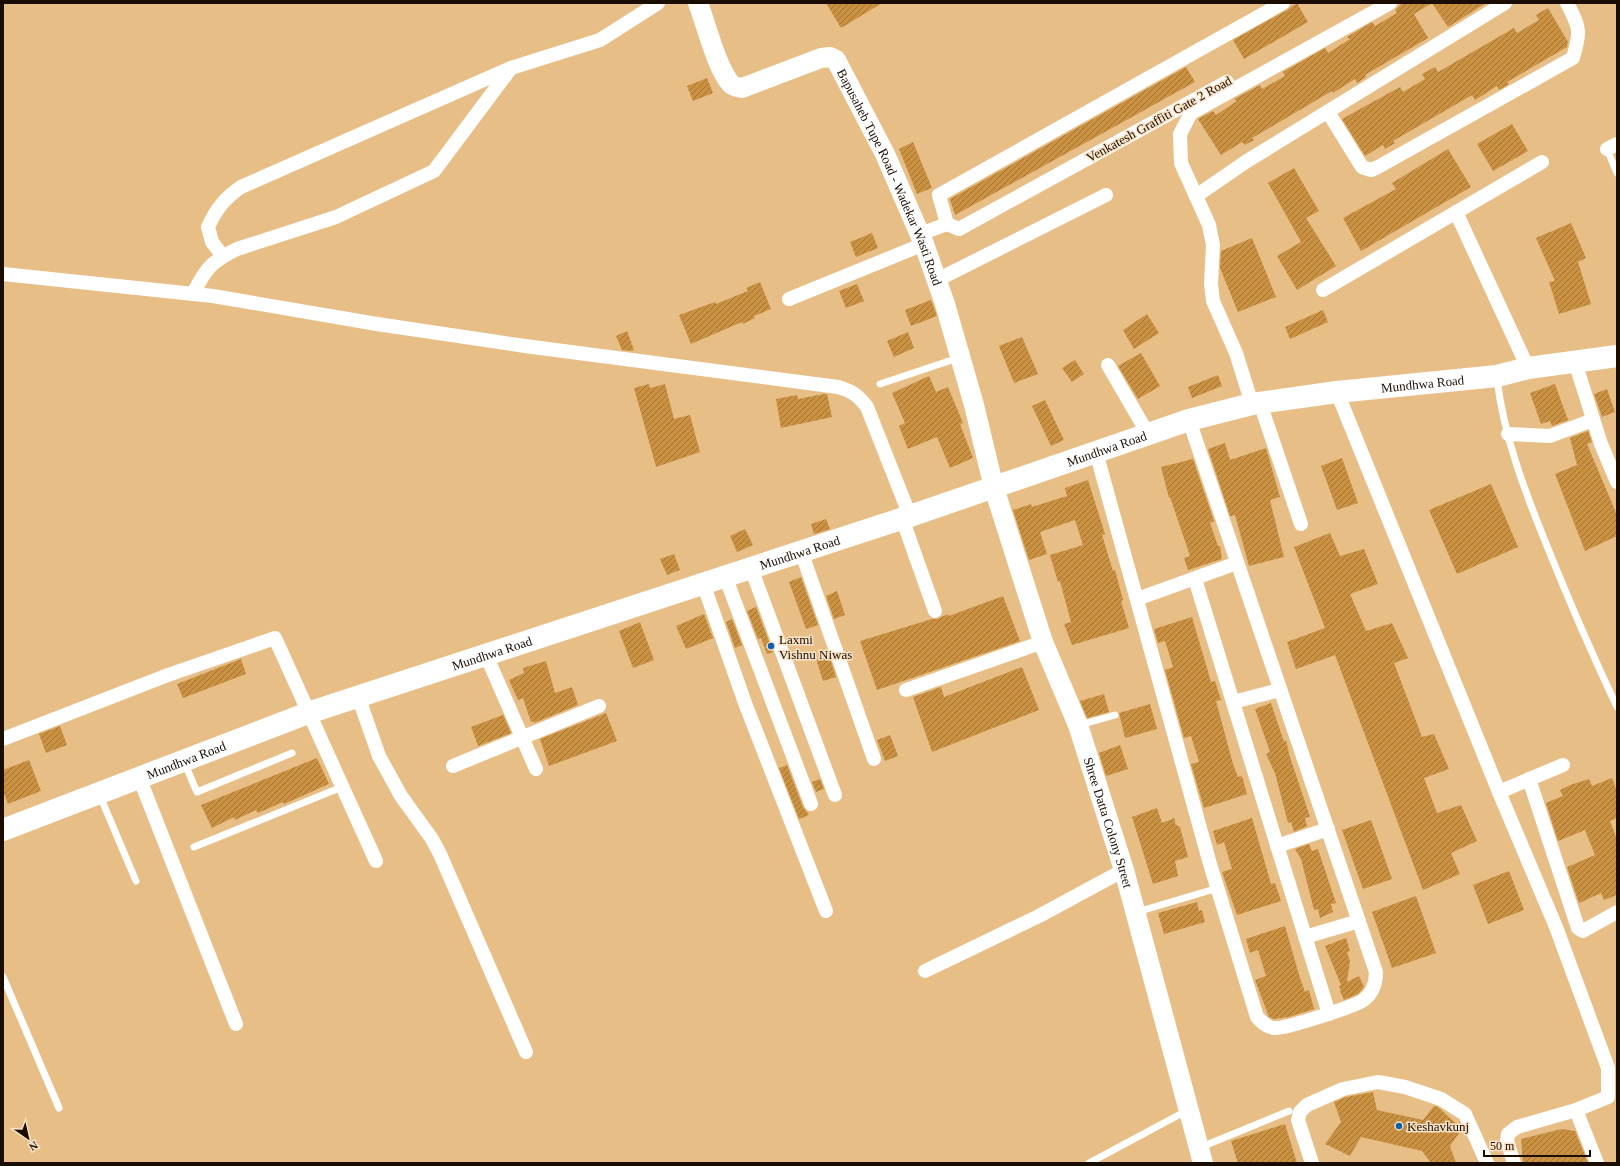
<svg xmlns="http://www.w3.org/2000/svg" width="1620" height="1166" font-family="'Times New Roman',serif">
	<defs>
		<pattern id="building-hatch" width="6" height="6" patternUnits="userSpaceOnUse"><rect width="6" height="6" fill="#c99141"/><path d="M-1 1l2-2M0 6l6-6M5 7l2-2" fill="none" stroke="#a27534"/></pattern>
	</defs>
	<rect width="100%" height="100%" fill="#e8be87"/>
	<g fill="url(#building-hatch)">
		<path d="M826,3h56l-41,25z"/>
		<path d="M1297,3l11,19 -64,37 -11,-19 54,-30z"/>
		<path d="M1402,3h30l-18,11 14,24 -63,37 1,2 -9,6 -2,-4 -22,14 -1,-2 -80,47 2,2 -9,5 -3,-3 -21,13 -23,-36 15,-8 3,4 21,-14 -3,-2 26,-14 2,4 23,-13 -2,-4 42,-24 3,5 22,-14 -3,-2 25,-15 3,4 22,-13 -2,-3z"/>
		<path d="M1432,3h54l-38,24z"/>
		<path d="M1548,8l20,34 -1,5 -60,35 2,2 -10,6 -2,-4 -22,14 -3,-5 -79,46 2,2 -10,6 -2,-4 -18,11 -23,-37 58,-32 3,5 22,-13 -3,-5 13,-7 3,5 76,-44 3,5 22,-13 -3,-5z"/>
		<path d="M1186,67l9,15 -240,133 -5,-16z"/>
		<path d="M707,78l6,15 -20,8 -6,-15z"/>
		<path d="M1512,124l16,27 -35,20 -16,-27z"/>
		<path d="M913,142l19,46 -15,6 -18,-45z"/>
		<path d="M1448,149l23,38 -110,64 -18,-33 53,-29 -4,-6z"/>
		<path d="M1294,168l25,43 -13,7 30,48 -39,24 -20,-34 24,-14 -33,-59z"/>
		<path d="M1571,223l15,35 -8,4 13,42 -32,10 -10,-32 6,-1 -19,-43z"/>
		<path d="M872,233l6,15 -22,9 -6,-15z"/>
		<path d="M1252,238l24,59 -38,15 -18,-44 1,-17z"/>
		<path d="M760,282l11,27 -17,7 1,2 -12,6 -1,-2 -51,22 -12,-29 36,-13 1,2 32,-13 -2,-3z"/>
		<path d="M857,284l7,17 -18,7 -7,-17z"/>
		<path d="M931,300l6,16 -26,10 -6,-16z"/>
		<path d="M1323,310l5,12 -38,17 -5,-12z"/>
		<path d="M1147,314l12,19 -25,16 -11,-19z"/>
		<path d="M627,331l7,19 -3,1 -9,-1 -6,-14z"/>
		<path d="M908,332l6,16 -20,9 -7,-16z"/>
		<path d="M1022,337l16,37 -24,9 -15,-37z"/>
		<path d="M1141,353l19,33 -22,13 -20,-33z"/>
		<path d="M1075,360l9,14 -12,8 -10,-14z"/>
		<path d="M1218,375l4,11 -30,12 -4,-11z"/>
		<path d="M929,376l7,16 12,-5 15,36 -3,1 13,34 -23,10 -13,-31 -29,12 -9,-23 6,-3 -13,-30z"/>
		<path d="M649,384l1,4 15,-4 9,35 16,-4 10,37 -44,15 -22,-79z"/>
		<path d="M1555,384l13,36 -16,6 -2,-5 -9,3 -11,-31z"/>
		<path d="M1607,389l8,23 -13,5 -8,-23z"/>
		<path d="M824,394h3l5,23 -51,11 -5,-29 21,-4 1,4z"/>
		<path d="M1045,400l19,40 -13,6 -19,-40z"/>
		<path d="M1588,431l4,11 -5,2 30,71v21l-32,15 -30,-77 22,-9 -7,-27z"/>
		<path d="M1225,443l5,17 36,-12 14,49 -10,3 14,57 -35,9 -14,-51 -5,1 -22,-67z"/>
		<path d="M1342,458l16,45 -21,7 -16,-44z"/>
		<path d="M1193,459l21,62 -4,2 8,23h2l2,13 -34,11 -4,-12 6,-2 -20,-59 -1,1 -8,-31z"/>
		<path d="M1088,480l17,54 -3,1 11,36 2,-1 8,30 -2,1 8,27 -57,17 -8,-21 7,-2 -11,-41 -2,1 -8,-27 33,-10 -8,-25 -35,12 7,22 -18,6 -16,-50 18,-6 1,3 35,-11 -2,-8z"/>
		<path d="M1491,484l27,63 -61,27 -28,-64z"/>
		<path d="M826,519l4,10 -16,5 -3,-10z"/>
		<path d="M745,529l8,16 -16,7 -7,-16z"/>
		<path d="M1330,533l10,23 24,-7 14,35 -28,10 16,37 26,-8 16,35 -14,5 28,74 12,-3 15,35 -25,9 13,35 24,-8 16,36 -26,12 9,21 -37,16 -88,-235 -39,14 -9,-27 38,-14 -31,-81z"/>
		<path d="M674,554l6,16 -13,5 -7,-16z"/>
		<path d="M801,577l17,48 -12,4 -17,-47z"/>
		<path d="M837,591l8,24 -11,4 -8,-23z"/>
		<path d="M1003,596l17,45 -143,49 -17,-49 72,-22h5l11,-5 1,2z"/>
		<path d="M756,607l17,45 -6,2 -6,-16 -3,1 -11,-28z"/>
		<path d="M704,614l9,24 -27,11 -10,-23z"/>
		<path d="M1192,617l19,65 4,-1 6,19 -5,1 17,63 5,13 4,-1 5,18 -43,14 -13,-44 8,-2 -8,-26 -7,2 -19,-68 8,-3 -8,-26 -7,2 -4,-14z"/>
		<path d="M732,619l10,26 -7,3 -9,-26z"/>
		<path d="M640,622l14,38 -21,8 -14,-37z"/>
		<path d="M829,655l7,22 -13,4 -7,-22z"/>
		<path d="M241,659l5,15 -63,24 -6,-14z"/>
		<path d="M546,661l9,32 17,-6 6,18 -44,18v-2l-3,1 -8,-24 -5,2 -9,-20 15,-7 -1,-5z"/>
		<path d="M1022,667l17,43 -107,42 -19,-55 28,-10 3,10z"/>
		<path d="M1104,694l5,18 -22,6 -7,-17z"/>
		<path d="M1271,703l13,39 2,-2 3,14 21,63 -5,1 2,8 -13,6 -3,-10 -3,1 -13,-50 -9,-19 4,-2 -15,-43z"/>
		<path d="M1150,704l7,25 -32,9 -6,-25z"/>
		<path d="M606,713l11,28 -68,25 -9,-27z"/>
		<path d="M503,715l8,18 -33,13 -7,-19z"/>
		<path d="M60,726l7,19 -21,8 -7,-19z"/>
		<path d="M890,735l8,21 -13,5 -8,-21z"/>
		<path d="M1120,745l8,24 -22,7 -7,-23z"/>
		<path d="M317,758l12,26 -45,20 -1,-2 -25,11 -2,-3 -21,10 -1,-3 -22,11 -11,-23z"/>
		<path d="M29,760l12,31 -33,13 -5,-13v-21z"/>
		<path d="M787,765l16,42 6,8 -10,4 -20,-51z"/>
		<path d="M1612,778l5,13v27l-7,3 7,18v56l-13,5 -3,-7 -22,10 -12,-36 28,-12 -10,-25 -27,11 -12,-38 17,-7 -3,-6 10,-5 19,-6 3,7z"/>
		<path d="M820,779l4,10 -8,3 -4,-10z"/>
		<path d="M1157,808l5,15 13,-5v6l5,3 8,30 -13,4 3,15 -25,8 -21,-67z"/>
		<path d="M1252,818l15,52 4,14 4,-1 6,18 -44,14 -15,-43 10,-3 -8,-27 -7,3 -4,-14z"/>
		<path d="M1371,820l21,59 -29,10 -21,-59z"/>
		<path d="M1309,844l3,7 6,-2 18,54 -5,1 2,8 -13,6 -2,-9 -4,1 -13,-51 -6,-10z"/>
		<path d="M1509,871l15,39 -36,14 -15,-39z"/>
		<path d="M1416,896l20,57 -44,15 -20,-56z"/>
		<path d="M1197,902l2,9 3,-1 3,12 -41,12 -6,-21z"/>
		<path d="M1285,926l15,52 5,14 4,-2 5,19 -25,8 -15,2 -5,-2 -14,-37 11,-4 -8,-26 -8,3 -4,-14z"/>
		<path d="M1346,938l4,13 -3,1 3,9 -3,21 12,-6 5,11 -6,7 -14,6 -4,-9h1l-2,-5 2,-1 -16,-39z"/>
		<path d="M1373,1092l4,18 46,10 11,-14 4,1 24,22 -12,17 6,17h-25l-9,-12 -61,-14 -11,19 -25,-12 16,-22 -7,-20 12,-5z"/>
		<path d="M1285,1124l12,39h-59l-7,-22z"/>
		<path d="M1562,1129l13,2 13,32h-65l-2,-24z"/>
	</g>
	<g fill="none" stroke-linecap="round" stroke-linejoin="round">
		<g stroke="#fff" stroke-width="7">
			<path d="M1607,149l10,24"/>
			<path d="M1497,379c7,58 28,113 50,167 22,55 45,108 70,161"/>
			<path d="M880,384l78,-26"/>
			<path d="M1080,725l35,-10"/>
			<path d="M184,762l13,30 95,-39"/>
			<path d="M100,796l36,85"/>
			<path d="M194,847l148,-60"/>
			<path d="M1137,912l81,-24"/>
			<path d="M3,977l56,131"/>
			<path d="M1199,1148l90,-37"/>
			<path d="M1089,1163l99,-53"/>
		</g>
		<g stroke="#fff" stroke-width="14">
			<path d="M1328,112l34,55 9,3 7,-3 195,-109c8,-27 7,-30 -6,-55"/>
			<path d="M1607,149l10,-5"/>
			<path d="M1196,196l51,-35 258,-158"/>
			<path d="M1456,212l72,156"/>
			<path d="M947,224l-8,-29 344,-192"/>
			<path d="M920,234l27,-10 12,5 268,-147"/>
			<path d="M223,256l-11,-14 -4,-15c8,-18 17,-29 33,-40l270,-119 89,-28 58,-37"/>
			<path d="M3,274l210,22 164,28 148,22 313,41c14,4 20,8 29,20l43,109"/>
			<path d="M937,280l169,-85"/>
			<path d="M1323,290l219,-128"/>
			<path d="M193,294c13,-26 18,-32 44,-45l99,-32 98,-46 77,-103"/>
			<path d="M789,299l135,-55"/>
			<path d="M1575,362l26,82 16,38"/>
			<path d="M1108,365l40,69"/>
			<path d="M1337,392l162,400 57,135 52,141v29l-32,13 -59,17 -9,7 -1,7 7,22"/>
			<path d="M1260,403l41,121"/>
			<path d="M1252,404l-16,-51 -23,-52 -2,-17 2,-39 -4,-20 -28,-62 -1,-29 11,-21 199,-110"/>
			<path d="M1508,434l42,2 43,-16"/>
			<path d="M1096,452l114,412 47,153c5,5 10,11 18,11 10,1 77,-21 87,-27 11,-7 14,-17 14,-29l-187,-552"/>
			<path d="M902,518l33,93"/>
			<path d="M801,551l73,208"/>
			<path d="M751,568l84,227"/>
			<path d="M725,576l86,228"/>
			<path d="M1195,579l134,435"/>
			<path d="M703,583l42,120 81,208"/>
			<path d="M1137,599l100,-36"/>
			<path d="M486,655l50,114"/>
			<path d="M906,690l137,-48"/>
			<path d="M358,696l21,60 22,40 31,43 8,15 86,198"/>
			<path d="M1233,702l47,-12"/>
			<path d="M3,739l165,-64 107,-37 101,223"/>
			<path d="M453,766l146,-60"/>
			<path d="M139,777l97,247"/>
			<path d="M1529,779l49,149 5,3 34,-19"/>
			<path d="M1499,792l64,-27"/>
			<path d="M1277,846l51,-17"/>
			<path d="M1305,937l54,-16"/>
			<path d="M925,971l114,-55 85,-46"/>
			<path d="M1576,1110l21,53"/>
			<path d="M1312,1163l-14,-43 2,-8 7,-7 36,-16 35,-7 27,5 36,12 24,15 22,49"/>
		</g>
		<path stroke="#fff" stroke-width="20" id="s1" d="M698,3c8,21 19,66 33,81 3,3 7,3 11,4l79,-30 9,-1 6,3 49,94 39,90 21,60 29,101 20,83 49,154 35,83 46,145 79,293"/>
		<path stroke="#fff" stroke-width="22" id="s2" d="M3,830l305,-117 602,-197 279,-96 63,-16 85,-12 160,-16 31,-8 89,-12"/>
	</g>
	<g fill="#0f60ae" stroke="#f8e3c7" stroke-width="1.5">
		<circle cx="771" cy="646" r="4"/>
		<circle cx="1399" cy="1126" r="4"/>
	</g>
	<g text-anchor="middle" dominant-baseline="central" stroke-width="3" stroke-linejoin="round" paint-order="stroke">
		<g font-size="13" fill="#1b0c00" stroke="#f8e3c7">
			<text transform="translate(1159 119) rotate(-29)">Venkatesh Graffiti Gate 2 Road</text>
			<text stroke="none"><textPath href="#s1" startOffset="329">Bapusaheb Tupe Road - Wadekar Wasti Road</textPath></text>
			<text stroke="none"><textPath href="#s2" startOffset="1492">Mundhwa Road</textPath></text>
			<text stroke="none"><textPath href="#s2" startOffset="1168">Mundhwa Road</textPath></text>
			<text stroke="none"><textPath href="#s2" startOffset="844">Mundhwa Road</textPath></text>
			<text stroke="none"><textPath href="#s2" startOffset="520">Mundhwa Road</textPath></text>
			<text stroke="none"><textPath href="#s2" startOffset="196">Mundhwa Road</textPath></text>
			<text stroke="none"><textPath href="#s1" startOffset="1012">Shree Datta Colony Street</textPath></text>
		</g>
		<g font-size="13" fill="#1b0c00" stroke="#f8e3c7" text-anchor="start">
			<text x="779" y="639">Laxmi<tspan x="779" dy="15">Vishnu Niwas</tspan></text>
			<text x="1407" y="1126">Keshavkunj</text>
		</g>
	</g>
	<rect width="1620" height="1166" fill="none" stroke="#1b0c00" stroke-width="8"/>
	<g transform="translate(28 1138) rotate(146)" stroke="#f8e3c7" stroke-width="3" paint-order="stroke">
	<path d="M0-3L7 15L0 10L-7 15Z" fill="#1b0c00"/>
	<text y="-6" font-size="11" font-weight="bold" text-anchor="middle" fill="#1b0c00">N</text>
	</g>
	<path d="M1484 1150v6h106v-6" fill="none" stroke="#1b0c00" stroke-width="2"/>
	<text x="1490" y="1150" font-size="12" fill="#1b0c00" stroke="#f8e3c7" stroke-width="3" paint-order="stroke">50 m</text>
</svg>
